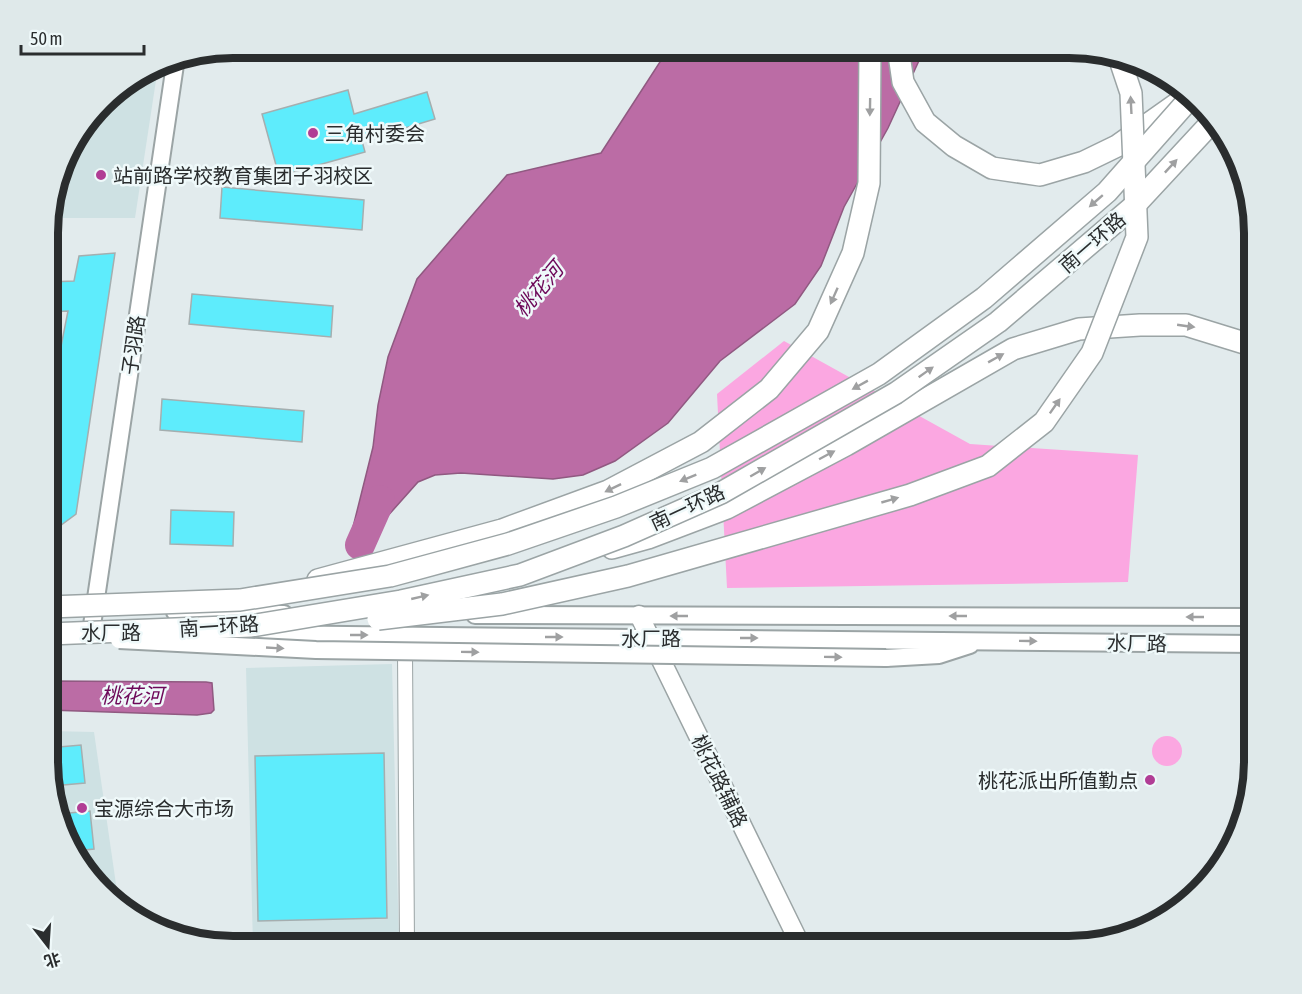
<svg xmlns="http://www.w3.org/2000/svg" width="1302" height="994" font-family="'Asap Condensed','Noto Sans SC',sans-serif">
	<rect width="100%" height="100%" fill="#e2ebed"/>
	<g fill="#cee1e3">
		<path d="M158,67l-23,151h-85v-9l23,-68 39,-47z"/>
		<path d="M392,664l7,282h-146l-7,-278z"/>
		<path d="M49,731l45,1 25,173 -7,-5 -45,-57 -19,-70z"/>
	</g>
	<g fill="#fba7e1">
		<path d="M784,341l186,103 168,11 -10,127 -401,6 -10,-194z"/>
		<circle cx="1167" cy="751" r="15"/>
	</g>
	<g fill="#bb6ca5" stroke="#905981" stroke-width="1.5">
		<path d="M669,48h261l-7,4 -35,76 -44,79 -23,59 -26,38 -75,57 -52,62 -53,38 -32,14 -30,4 -92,-6 -26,2 -17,7 -49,55 -17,-6 21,-84 5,-42 10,-48 29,-78 90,-104 94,-22z"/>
		<path d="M49,681l157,1 6,1 2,27 -3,3 -14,2 -148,-5z"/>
	</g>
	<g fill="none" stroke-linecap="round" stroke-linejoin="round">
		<path stroke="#bb6ca5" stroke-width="30" d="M360,545l20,-45"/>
	</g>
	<g fill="#5eecfc" stroke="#a5aeaf" stroke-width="1.5">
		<path d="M348,90l6,24 73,-22 8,27 -73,22 3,11 -86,24 -17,-62z"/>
		<path d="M222,187l142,13 -2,30 -142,-12z"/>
		<path d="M115,253l-39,261 -27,20v-127l19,-96 -19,1v-30l25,-1 5,-25z"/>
		<path d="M192,294l141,12 -2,31 -142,-13z"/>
		<path d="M162,399l142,12 -2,31 -142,-12z"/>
		<path d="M171,510l63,2 -1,34 -63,-2z"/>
		<path d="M81,745l4,38 -33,3 -4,-13v-25z"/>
		<path d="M384,753l3,165 -129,3 -3,-165z"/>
		<path d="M90,811l4,38 -20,2 -7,-8 -8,-29z"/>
	</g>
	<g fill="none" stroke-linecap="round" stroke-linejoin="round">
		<g stroke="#9ba4a5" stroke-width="16">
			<path id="minor" d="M405,651l2,295"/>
		</g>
		<g stroke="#9ba4a5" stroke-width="20">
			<g id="tertiary">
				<path d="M175,612l109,2"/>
				<path d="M475,615l779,2"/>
				<path d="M91,632l85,-574"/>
				<path d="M242,634l1012,10"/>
				<path d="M886,658l53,-3 31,-10"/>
			</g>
		</g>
		<g stroke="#9ba4a5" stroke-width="21">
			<path id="secondary" d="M639,615l162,331"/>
		</g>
		<g stroke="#9ba4a5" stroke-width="24">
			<path id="primary" d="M898,48l5,34 22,40 29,24 38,22 48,7 44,-13 33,-16 68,-48"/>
		</g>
		<g stroke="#9ba4a5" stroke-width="24">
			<g id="trunk">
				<path d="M612,548l36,-10 79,-30 119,-63 167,-96 66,-20 61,-4h46l68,21"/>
				<path d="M318,580l184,-50 106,-39 93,-49 68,-53 49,-58 35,-78 16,-70 1,-135"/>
			</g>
		</g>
		<use href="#minor" stroke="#fff" stroke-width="14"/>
		<use href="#tertiary" stroke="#fff" stroke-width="16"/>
		<use href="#secondary" stroke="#fff" stroke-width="18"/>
		<use href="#primary" stroke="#fff" stroke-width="21"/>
		<use href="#trunk" stroke="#fff" stroke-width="21"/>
		<g stroke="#9ba4a5" stroke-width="20" stroke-linecap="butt">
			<path id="tertiary-bridge" d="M119,640l197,10 570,8"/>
		</g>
		<g stroke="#9ba4a5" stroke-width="24" stroke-linecap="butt">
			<g id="trunk-bridge">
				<path d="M49,607l191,-7 150,-24 118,-32 108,-37 96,-39 167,-94 105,-76 123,-106 85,-96"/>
				<path d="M378,619l124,-15 126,-28 282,-81 78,-29 56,-44 48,-69 45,-116 -6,-144 -12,-36"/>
				<path d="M49,634l202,-8 150,-25 119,-26 104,-39 97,-43 175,-100 102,-71 136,-116 78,-84"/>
			</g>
		</g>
		<use href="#tertiary-bridge" stroke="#fff" stroke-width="16"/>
		<use href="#trunk-bridge" stroke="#fff" stroke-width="21"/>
	</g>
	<defs><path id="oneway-solid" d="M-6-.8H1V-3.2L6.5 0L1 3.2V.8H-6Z" transform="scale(1.5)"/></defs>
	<g fill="#9fa0a1">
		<use href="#oneway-solid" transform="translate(1131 105) rotate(-93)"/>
		<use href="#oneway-solid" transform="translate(870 107) rotate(91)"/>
		<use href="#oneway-solid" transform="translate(1171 166) rotate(-47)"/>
		<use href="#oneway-solid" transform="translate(1096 201) rotate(139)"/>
		<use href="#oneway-solid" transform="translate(834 296) rotate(114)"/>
		<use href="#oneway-solid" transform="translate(1186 326) rotate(8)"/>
		<use href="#oneway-solid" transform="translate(996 358) rotate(-29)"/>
		<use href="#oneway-solid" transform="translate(926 372) rotate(-35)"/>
		<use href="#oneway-solid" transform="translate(860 385) rotate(151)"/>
		<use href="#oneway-solid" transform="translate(1055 406) rotate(-55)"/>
		<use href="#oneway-solid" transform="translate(827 455) rotate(-28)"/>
		<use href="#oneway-solid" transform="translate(758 472) rotate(-30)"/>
		<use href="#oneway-solid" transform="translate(688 478) rotate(158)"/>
		<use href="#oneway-solid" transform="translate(613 488) rotate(154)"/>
		<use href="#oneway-solid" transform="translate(890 500) rotate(-16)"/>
		<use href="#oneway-solid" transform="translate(420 597) rotate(-13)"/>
		<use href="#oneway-solid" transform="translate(679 616) rotate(-180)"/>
		<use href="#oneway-solid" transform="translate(958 616) rotate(-180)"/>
		<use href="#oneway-solid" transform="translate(1195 617) rotate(-180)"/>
		<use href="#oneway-solid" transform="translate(359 635)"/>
		<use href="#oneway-solid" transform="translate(554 637)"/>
		<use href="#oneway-solid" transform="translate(749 638)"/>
		<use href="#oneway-solid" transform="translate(1028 641) rotate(1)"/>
		<use href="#oneway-solid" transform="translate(275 648) rotate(3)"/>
		<use href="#oneway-solid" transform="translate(470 652) rotate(1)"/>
		<use href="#oneway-solid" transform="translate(833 657) rotate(1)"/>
	</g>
	<g fill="#b13d95" stroke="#eff9fa" stroke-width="2">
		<circle cx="313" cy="133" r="6"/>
		<circle cx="101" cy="175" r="6"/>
		<circle cx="1150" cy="780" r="6"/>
		<circle cx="82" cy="808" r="6"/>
	</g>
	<g text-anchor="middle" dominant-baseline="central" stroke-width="5" stroke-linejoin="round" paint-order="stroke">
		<g font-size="20" fill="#2a2d2e" stroke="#eff9fa" text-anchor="start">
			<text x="325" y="133">三角村委会</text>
			<text x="113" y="175">站前路学校教育集团子羽校区</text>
			<text x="1138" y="780" text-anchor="end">桃花派出所值勤点</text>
			<text x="94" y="808">宝源综合大市场</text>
		</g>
		<g font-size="20" fill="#2a2d2e" stroke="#eff9fa">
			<text transform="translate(1092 242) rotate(-41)">南一环路</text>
			<text transform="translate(133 345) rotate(-82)">子羽路</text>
			<text transform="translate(687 507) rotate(-25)">南一环路</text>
			<text transform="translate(219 626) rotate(-4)">南一环路</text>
			<text x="111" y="632">水厂路</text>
			<text x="651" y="638">水厂路</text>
			<text transform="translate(1137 643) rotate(1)">水厂路</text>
			<text transform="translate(720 781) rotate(64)">桃花路辅路</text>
		</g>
		<g font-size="21" font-style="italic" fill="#6d0859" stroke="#eff9fa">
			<text transform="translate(538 289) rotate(-50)">桃花河</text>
			<text x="132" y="695">桃花河</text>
		</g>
	</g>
	<path d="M0 0H1302V994H0ZM233 58H1069A175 175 0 0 1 1244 233V761A175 175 0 0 1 1069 936H233A175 175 0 0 1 58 761V233A175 175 0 0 1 233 58Z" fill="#dfe9ea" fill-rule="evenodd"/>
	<path fill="none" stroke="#2a2d2e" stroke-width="8" d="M233 58H1069A175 175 0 0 1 1244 233V761A175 175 0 0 1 1069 936H233A175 175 0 0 1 58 761V233A175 175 0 0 1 233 58Z"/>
	<g transform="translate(48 946) rotate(163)" stroke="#eff9fa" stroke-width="4.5" paint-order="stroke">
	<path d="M0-4.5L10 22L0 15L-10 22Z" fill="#2a2d2e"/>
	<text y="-9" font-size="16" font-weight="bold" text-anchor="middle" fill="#2a2d2e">北</text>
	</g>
	<path d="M21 45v9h123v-9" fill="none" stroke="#2a2d2e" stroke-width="3"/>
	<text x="30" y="45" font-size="18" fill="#2a2d2e" stroke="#eff9fa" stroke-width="4.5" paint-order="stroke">50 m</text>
</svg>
